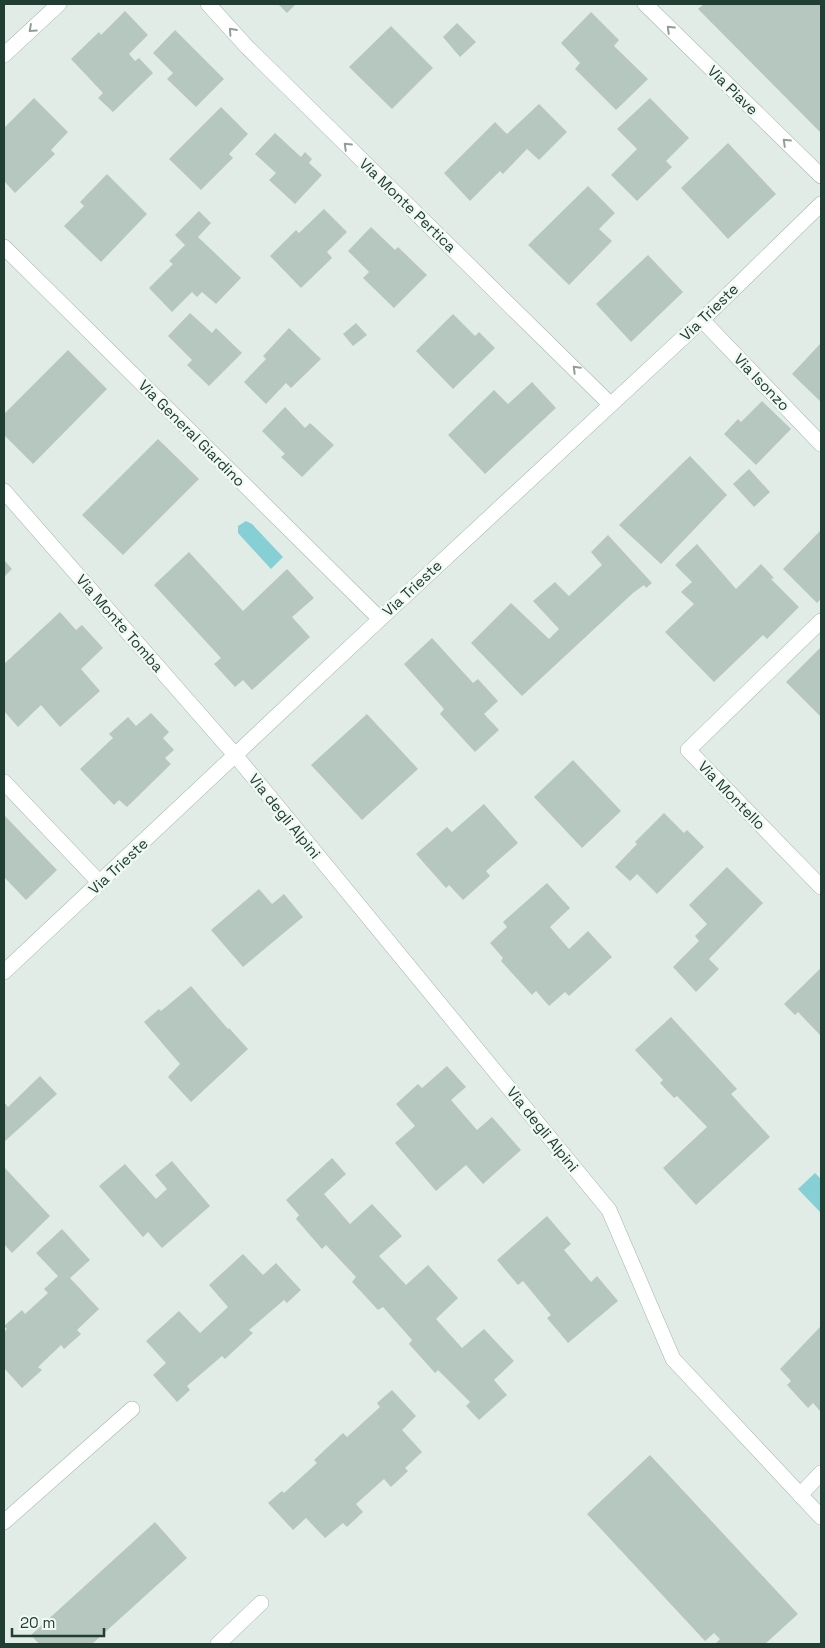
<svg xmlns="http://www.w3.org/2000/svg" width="825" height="1648" font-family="'Space Grotesk',sans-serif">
	<rect width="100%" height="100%" fill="#e1ece6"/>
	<g fill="#85cfd5">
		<path d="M246,521l6,3 31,33 -12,12 -33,-36v-7z"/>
		<path d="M815,1173l6,6v34l-23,-24z"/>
	</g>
	<g fill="#b6c7bf">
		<path d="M278,4h18l-9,9z"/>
		<path d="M704,4h117v129l-123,-124z"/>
		<path d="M125,11l23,24 -19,19 6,7 4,-3 14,15 -40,39 -15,-14 5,-5 -32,-34 28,-27 2,3z"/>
		<path d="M591,12l28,28 -5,6 34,33 -32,31 -41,-41 5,-6 -19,-20z"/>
		<path d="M457,23l19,19 -16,15 -17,-20z"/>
		<path d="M391,26l42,42 -41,41 -43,-42z"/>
		<path d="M175,30l49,49 -28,28 -29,-28 6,-6 -20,-20z"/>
		<path d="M34,98l34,34 -17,18 4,4 -40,39 -11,-12v-53z"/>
		<path d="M650,98l39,40 -23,23 6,6 -35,34 -26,-26 26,-26 -20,-20z"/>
		<path d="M539,104l28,28 -28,28 -12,-11 -24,25 -3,-3 -30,30 -26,-28 51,-51 12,12z"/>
		<path d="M221,107l27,27 -19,20 4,4 -32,32 -32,-31z"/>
		<path d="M275,133l26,24 4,-5 7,7 -3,4 13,12 -27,29 -26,-24 7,-7 -21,-19z"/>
		<path d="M728,143l48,51 -48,45 -47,-51z"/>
		<path d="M107,174l40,40 -46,48 -37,-36 20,-20 -4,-4z"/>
		<path d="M588,186l27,27 -16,16 13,12 -43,44 -41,-40z"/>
		<path d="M324,209l23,23 -20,20 5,6 -31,30 -31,-32 26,-26 3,3z"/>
		<path d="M199,211l12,12 -13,14 43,41 -25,26 -14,-12 -5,5 -5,-5 -20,20 -23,-24 24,-24 -4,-3 16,-16 -10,-10z"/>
		<path d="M371,227l24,23 3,-3 29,28 -33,33 -31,-30 6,-6 -21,-21z"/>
		<path d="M648,255l35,37 -52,50 -35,-38z"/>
		<path d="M190,313l22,20 4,-5 26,25 -33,33 -22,-21 5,-5 -24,-24z"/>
		<path d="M453,314l22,22 4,-4 16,16 -42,41 -37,-38z"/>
		<path d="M356,323l11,12 -14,11 -10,-12z"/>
		<path d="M289,328l32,31 -30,29 -5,-5 -20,21 -22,-22 22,-23 -3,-3z"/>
		<path d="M821,343v59l-29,-28z"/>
		<path d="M68,350l39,39 -74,75 -29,-29v-21z"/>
		<path d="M532,382l24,26 -71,66 -37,-39 46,-45 14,14z"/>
		<path d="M762,401l29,28 -35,36 -32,-31 14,-15 3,3z"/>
		<path d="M285,407l20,21 5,-5 24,22 -32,32 -21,-20 4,-3 -23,-23z"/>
		<path d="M158,439l41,40 -76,76 -41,-40z"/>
		<path d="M690,456l37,39 -66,69 -42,-39z"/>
		<path d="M749,469l21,23 -16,15 -21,-23z"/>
		<path d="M821,530v69l-4,4 -34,-34z"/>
		<path d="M608,535l44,48 -6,5 -2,-3 -11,8 -111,103 -51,-53 40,-40 38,36 10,-10 -26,-28 22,-19 14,14 33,-31 -11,-13z"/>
		<path d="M697,544l39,45 25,-25 13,14 -3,1 28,28 -32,32 -4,-4 -49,47 -49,-50 29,-28 -13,-12 11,-10 -17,-17z"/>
		<path d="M189,552l54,59 44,-42 27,29 -22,19 18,20 -58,53 -9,-10 -8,7 -21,-23 7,-6 -67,-73z"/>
		<path d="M4,560l8,9 -8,8z"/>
		<path d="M60,612l16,18 6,-5 21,23 -22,21 19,22 -40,36 -19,-22 -23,22 -14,-16v-47z"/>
		<path d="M432,638l41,45 5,-4 20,22 -14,13 15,16 -24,22 -35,-38 4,-5 -40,-45z"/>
		<path d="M821,647v70l-35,-35z"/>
		<path d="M151,713l18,19 -6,6 11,12 -9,8 6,6 -44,43 -8,-7 -5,5 -34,-36 33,-31 -4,-4 19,-17 8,9z"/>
		<path d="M367,714l51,55 -56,51 -51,-55z"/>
		<path d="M573,760l48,51 -39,37 -48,-51z"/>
		<path d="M484,804l34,39 -32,28 4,5 -27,24 -14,-15 -3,3 -30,-34 31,-27 5,5z"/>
		<path d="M664,813l20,20 3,-3 17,17 -47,47 -20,-20 -7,7 -15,-14 22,-23 -2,-2z"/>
		<path d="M4,815l53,55 -31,30 -22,-23z"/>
		<path d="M727,867l36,36 -54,56 10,10 -23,23 -23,-25 26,-26 -4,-5 12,-12 -18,-19z"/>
		<path d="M547,883l23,25 -20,19 19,22 19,-18 24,26 -43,39 -4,-4 -16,14 -13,-15 -4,4 -31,-34 2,-3 -13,-15 17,-16 -4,-5z"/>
		<path d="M259,889l13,15 12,-10 19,23 -60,50 -32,-37z"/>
		<path d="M821,968v68l-23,-24 -3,3 -11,-11z"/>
		<path d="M191,986l37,43 1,-1 19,21 -57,53 -23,-25 12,-13 -36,-42 15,-13 2,2z"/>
		<path d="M671,1017l66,72 -6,5 39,43 -74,68 -33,-37 44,-41 -30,-31 -3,2 -14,-15 3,-3 -28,-30z"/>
		<path d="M447,1066l19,21 -15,13 26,30 15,-13 29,33 -38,34 -17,-19 -30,26 -41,-48 20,-17 -19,-22 22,-20 4,4z"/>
		<path d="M40,1076l17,18 -53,48v-40l4,5z"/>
		<path d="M332,1158l14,16 -22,20 26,30 22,-20 30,32 -23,20 27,29 22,-20 30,33 -22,21 26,29 22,-19 30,32 -20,19 13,15 -28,25 -13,-14 4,-4 -32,-32 -3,3 -26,-29 3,-4 -29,-33 -5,3 -26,-28 4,-5 -30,-32 -4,4 -26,-30 3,-4 -13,-15z"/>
		<path d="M172,1161l38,45 -48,42 -14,-16 -5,5 -44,-51 26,-22 31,35 11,-10 -12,-14z"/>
		<path d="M4,1167l46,49 -38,37 -8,-9z"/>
		<path d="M547,1216l24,28 -7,6 27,32 6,-6 21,25 -50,42 -21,-25 4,-3 -28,-34 -5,4 -21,-25z"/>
		<path d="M62,1229l28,31 -20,18 29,31 -22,21 4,4 -17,15 -3,-4 -23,22 4,3 -20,18 -18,-20v-36l3,-3 -3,-3 18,-16 3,4 23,-21 -4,-4 14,-13 -22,-23z"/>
		<path d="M243,1254l20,21 13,-12 25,27 -14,13 -3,-3 -35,30 4,3 -28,26 -3,-3 -35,30 3,4 -13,12 -24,-27 13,-12 -20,-22 33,-30 21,22 28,-26 -19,-22z"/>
		<path d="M821,1326v86l-8,-9 -5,5 -21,-23 4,-4 -11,-12z"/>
		<path d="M392,1390l24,26 -14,14 20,22 -17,16 3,3 -17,16 -7,-8 -28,25 7,8 -16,15 -4,-4 -18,15 -19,-20 -13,12 -25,-27 14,-12 2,2 33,-30 -3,-3 29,-27 4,4 33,-30 -3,-4z"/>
		<path d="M650,1455l148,159 -33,30h-50l5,-5 -6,-6 -9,8 -118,-127z"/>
		<path d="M155,1522l32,36 -95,86h-53l-8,-9z"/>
	</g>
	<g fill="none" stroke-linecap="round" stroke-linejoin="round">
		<g stroke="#a3b4ad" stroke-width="16">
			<g id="minor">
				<path d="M208,4l39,43 363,357"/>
				<path d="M645,4l176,172"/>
				<path d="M4,55l55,-51"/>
				<path d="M4,247l376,372"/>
				<path d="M702,320l119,124"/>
				<path d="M4,491l232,265 373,454 64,149 148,158"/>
				<path d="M821,621l-133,129 133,137"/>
				<path d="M4,782l96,101"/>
				<path d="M4,972l376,-353 322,-299 119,-116"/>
				<path d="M800,1495l21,-22"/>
				<path d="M4,1522l128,-113"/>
				<path d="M218,1644l43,-41"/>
			</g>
		</g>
		<use href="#minor" stroke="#fff" stroke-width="15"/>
	</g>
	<defs><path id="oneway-chevron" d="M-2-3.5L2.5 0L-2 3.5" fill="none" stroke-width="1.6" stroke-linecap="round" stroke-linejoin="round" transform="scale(1.25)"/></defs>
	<g stroke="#909e9a">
		<use href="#oneway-chevron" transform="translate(32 29) rotate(138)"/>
		<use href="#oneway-chevron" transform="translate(670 29) rotate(-136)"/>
		<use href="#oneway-chevron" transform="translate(232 31) rotate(-132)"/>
		<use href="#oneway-chevron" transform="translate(786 142) rotate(-136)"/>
		<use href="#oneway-chevron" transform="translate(347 146) rotate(-136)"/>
		<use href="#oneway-chevron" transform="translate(576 369) rotate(-135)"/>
	</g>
	<g text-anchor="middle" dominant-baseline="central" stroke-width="5" stroke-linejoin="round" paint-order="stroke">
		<g font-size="15" fill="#203e34" stroke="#f1f9f4">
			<text transform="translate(733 90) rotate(44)">Via Piave</text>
			<text transform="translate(408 205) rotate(44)">Via Monte Pertica</text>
			<text transform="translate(709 312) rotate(-44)">Via Trieste</text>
			<text transform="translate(762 382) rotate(46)">Via Isonzo</text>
			<text transform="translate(192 433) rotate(45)">Via General Giardino</text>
			<text transform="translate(412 588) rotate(-43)">Via Trieste</text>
			<text transform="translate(120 623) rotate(49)">Via Monte Tomba</text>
			<text transform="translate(732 795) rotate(46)">Via Montello</text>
			<text transform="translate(285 816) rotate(51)">Via degli Alpini</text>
			<text transform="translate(118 866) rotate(-43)">Via Trieste</text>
			<text transform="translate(543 1129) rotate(51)">Via degli Alpini</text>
		</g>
	</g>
	<rect width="825" height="1648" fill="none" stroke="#203e34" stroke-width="10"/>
	<path d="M12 1628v8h92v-8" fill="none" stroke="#203e34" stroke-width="2.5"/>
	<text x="20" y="1628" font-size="15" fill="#203e34" stroke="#f1f9f4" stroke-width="4" paint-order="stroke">20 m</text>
</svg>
